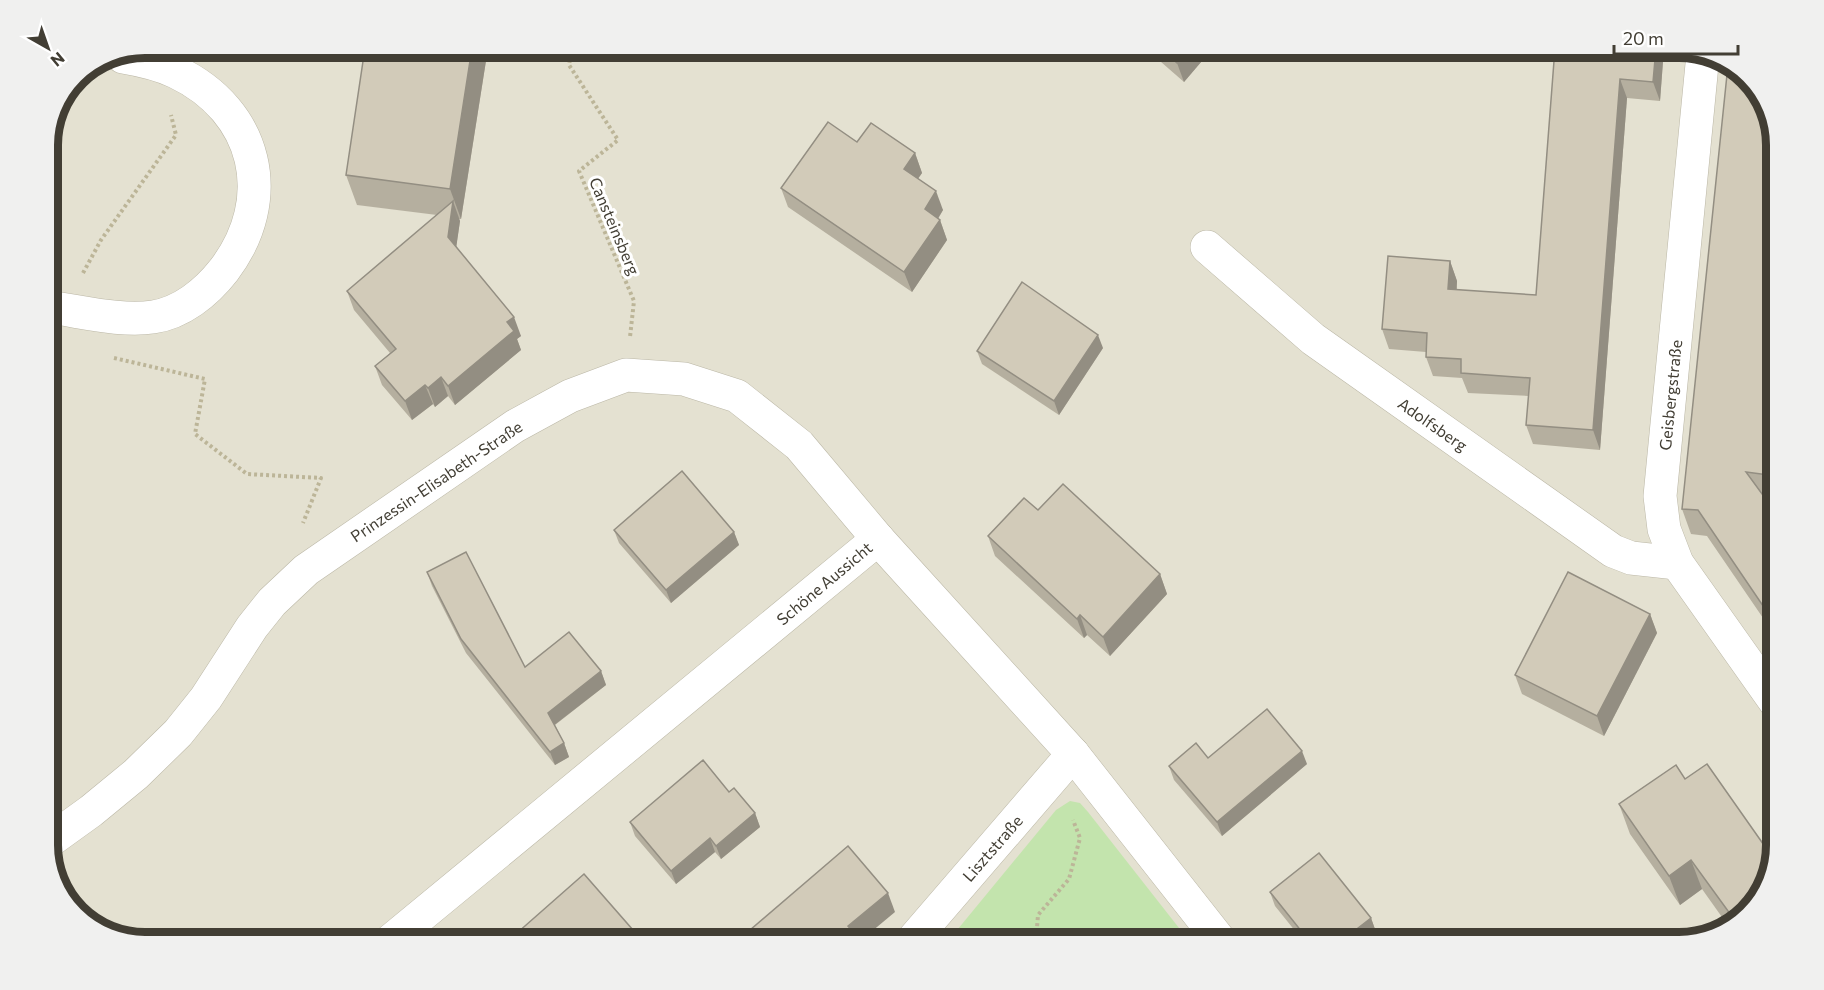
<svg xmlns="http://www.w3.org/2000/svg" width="1824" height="990" font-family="Commissioner,sans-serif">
	<rect width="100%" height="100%" fill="#f1eee3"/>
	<path fill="#e4e1d1" d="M146,48h1532l44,10 38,34 16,48v704l-10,44 -34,38 -53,16h-1533l-44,-10 -37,-33 -17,-48v-711l29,-64z"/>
	<path fill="#c3e4ad" d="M1070,801l10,2 8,9 102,130h-229l-8,-7 103,-125z"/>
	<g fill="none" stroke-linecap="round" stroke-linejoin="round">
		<g stroke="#bbb7a6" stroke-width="34">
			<g id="minor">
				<path d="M1703,54l-43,442 4,33 13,34 99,140"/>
				<path d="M1207,247l106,92 300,212 18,7 46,5"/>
				<path d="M48,307c32,4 73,15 105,10 28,-4 53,-24 71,-47 54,-71 34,-159 -48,-198 -17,-8 -35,-12 -53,-15"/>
				<path d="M48,842l43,-31 45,-37 42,-41 28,-35 46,-71 20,-25 34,-32 209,-144 55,-30 56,-21 58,4 53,17 62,49 79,94 195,215 148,188"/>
				<path d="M389,942l489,-403"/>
				<path d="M911,942l162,-188"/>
			</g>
		</g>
		<g stroke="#bcb598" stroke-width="4" stroke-dasharray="3 3" stroke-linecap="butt">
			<path d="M572,48l-3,17 49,75 -39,31 55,130 -4,36"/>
			<path d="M83,273l18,-33 75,-105 -5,-20"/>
			<path d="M114,358l91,21 -10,55 52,40 74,4 -18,45"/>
			<path d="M1040,942l-4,-3 2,-24 31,-36 11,-41 -7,-18"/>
		</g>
		<use href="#minor" stroke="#fff" stroke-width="33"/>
	</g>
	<g fill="#b5af9f">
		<path d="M488,48l-27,171h-2l1,2 -4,26 65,89 -4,3 4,11 -66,55 -7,-9 -13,11 -2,-3 -21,16 -30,-35 -7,-19 15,-13 -36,-43 -7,-19 90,-76 -80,-10 -11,-30z"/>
		<path d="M1145,48h68l-29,34z"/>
		<path d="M1555,48h109l-4,53 -33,-3 -27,352 -67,-6 -7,-19 3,-29 -61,-3 -6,-15 -29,-2 -7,-19v-5l-37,-3 -7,-20 68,-68 7,20v9l79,5z"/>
		<path d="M1776,140v360l-11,-1 11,14v124l-69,-101 -16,-2 -9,-25z"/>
		<path d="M857,142l58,11 7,20 -4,6 25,31 -5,9 2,1 7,20 -35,52 -124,-85 -7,-19z"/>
		<path d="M1103,348l-44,67 -77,-51 -5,-13z"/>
		<path d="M1038,510l122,64 7,20 -57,62 -23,-21 -3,3 -89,-82 -7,-20z"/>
		<path d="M614,530l120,2 5,13 -68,58 -52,-60z"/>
		<path d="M427,572l98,95 76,4 5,14 -51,40 9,18 5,14 -14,8 -89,-112 -34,-67z"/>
		<path d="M1650,614l7,19 -53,103 -82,-42 -7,-19z"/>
		<path d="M1307,764l-85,72 -48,-56 -5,-14z"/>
		<path d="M1685,779l81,109 -34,38 -3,1 -27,-38 -22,16 -50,-71 -11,-30z"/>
		<path d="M729,792l26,21 5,14 -39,32 -6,-7 -39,32 -41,-48 -5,-14z"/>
		<path d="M1270,892l101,26 5,14 -10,8 1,2h-63l-29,-36z"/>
		<path d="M633,930l4,12h-117l-3,-9z"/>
	</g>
	<g fill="#938e82">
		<path d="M472,48h16l-27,171 -11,-30z"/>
		<path d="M1190,48h23l-29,34 -7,-19z"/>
		<path d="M1656,48h8l-4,53 -7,-19z"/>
		<path d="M1620,79l7,19 -27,352 -7,-20z"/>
		<path d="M915,153l7,20 -11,15 -7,-19z"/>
		<path d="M936,191l7,19 -11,18 -7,-19z"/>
		<path d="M1776,193v30l-3,-7z"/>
		<path d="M453,201l7,20 -5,35 -7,-19z"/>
		<path d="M940,220l7,20 -35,52 -8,-20z"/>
		<path d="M1450,261l7,20 -2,28 -7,-20z"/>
		<path d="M514,317l7,19 -4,3 4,11 -66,55 -7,-19 59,-64z"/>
		<path d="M1098,335l5,13 -44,67 -5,-14z"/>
		<path d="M441,377l7,19 -13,11 -7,-19z"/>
		<path d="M425,385l8,19 -21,16 -7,-19z"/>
		<path d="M734,532l5,13 -68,58 -5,-13z"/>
		<path d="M1160,574l7,20 -57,62 -7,-19z"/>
		<path d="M1650,614l7,19 -53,103 -7,-20z"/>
		<path d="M1080,615l7,20 -3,3 -7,-19z"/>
		<path d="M601,671l5,14 -53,41 -5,-13z"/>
		<path d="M564,743l5,14 -14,8 -5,-13z"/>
		<path d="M1302,751l5,13 -85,72 -5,-14z"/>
		<path d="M755,813l5,14 -39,32 -5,-13z"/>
		<path d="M710,838l5,14 -39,32 -5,-13z"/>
		<path d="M1691,860l11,29 -22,16 -11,-29z"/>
		<path d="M888,893l7,19 -36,30h-8l-3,-16z"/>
		<path d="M1371,918l5,14 -13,10 -6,-13z"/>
		<path d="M633,930l4,12h-18z"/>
	</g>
	<g fill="#d2cbb9" stroke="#938e82" stroke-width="1.5">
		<path d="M365,48h107l-22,141 -104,-14z"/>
		<path d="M1160,48h30l-13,15z"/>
		<path d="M1555,48h101l-3,34 -33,-3 -27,351 -67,-5 4,-47 -69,-5v-14l-35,-2 1,-24 -45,-4 6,-73 62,5 -2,28 88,6z"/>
		<path d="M1728,65h2l30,27 16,48v53l-3,23h3v260l-30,-4 30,41v112l-78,-115 -16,-1z"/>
		<path d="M828,122l29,20 14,-19 44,30 -11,16 32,22 -11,18 15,11 -36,52 -123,-84z"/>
		<path d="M453,201l-5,36 66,80 -7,5 7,9 -66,55 -7,-9 -13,11 -3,-3 -20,16 -30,-35 21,-17 -49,-58z"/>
		<path d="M1022,282l76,53 -44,66 -77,-50z"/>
		<path d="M682,471l52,61 -68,58 -52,-60z"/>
		<path d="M1063,484l97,90 -57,63 -23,-22 -3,4 -89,-83 36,-38 14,12z"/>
		<path d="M466,552l59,115 44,-35 32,39 -53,42 16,30 -14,9 -89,-113 -34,-67z"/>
		<path d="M1568,572l82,42 -53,102 -82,-41z"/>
		<path d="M1267,709l35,42 -85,71 -48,-56 27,-23 12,15z"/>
		<path d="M703,760l26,32 5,-4 21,25 -39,33 -6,-8 -39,33 -41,-49z"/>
		<path d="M1707,764l66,94 -7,30 -30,34 -45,-62 -22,16 -50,-72 57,-39 9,14z"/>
		<path d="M848,846l40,47 -40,33 9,11 -6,5h-115z"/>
		<path d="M1319,853l52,65 -14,11 10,13h-57l-40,-50z"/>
		<path d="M584,874l49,56 -14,12h-94l-8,-9z"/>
	</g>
	<g text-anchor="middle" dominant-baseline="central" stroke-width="6" stroke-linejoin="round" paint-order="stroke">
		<g font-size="16" fill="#423e34" stroke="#fff">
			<text transform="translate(615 226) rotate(67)">Cansteinsberg</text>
			<text transform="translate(1670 395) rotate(-84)">Geisbergstraße</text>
			<text transform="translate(1433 424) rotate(35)">Adolfsberg</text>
			<text transform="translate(436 481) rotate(-34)">Prinzessin-Elisabeth-Straße</text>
			<text transform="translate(824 583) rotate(-40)">Schöne Aussicht</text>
			<text transform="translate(992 848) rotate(-49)">Lisztstraße</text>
		</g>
	</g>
	<path d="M0 0H1824V990H0ZM145 58H1679A87 87 0 0 1 1766 145V845A87 87 0 0 1 1679 932H145A87 87 0 0 1 58 845V145A87 87 0 0 1 145 58Z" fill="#f0f0ef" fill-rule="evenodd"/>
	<path fill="none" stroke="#423e34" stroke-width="8" d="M145 58H1679A87 87 0 0 1 1766 145V845A87 87 0 0 1 1679 932H145A87 87 0 0 1 58 845V145A87 87 0 0 1 145 58Z"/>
	<g transform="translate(48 48) rotate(140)" stroke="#ffffff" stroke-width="4.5" paint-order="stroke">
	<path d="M0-4.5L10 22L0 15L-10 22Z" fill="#423e34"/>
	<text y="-9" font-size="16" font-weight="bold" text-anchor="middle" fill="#423e34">N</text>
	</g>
	<path d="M1614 45v9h124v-9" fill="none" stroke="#423e34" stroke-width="3"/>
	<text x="1623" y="45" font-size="18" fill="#423e34" stroke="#ffffff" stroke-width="4.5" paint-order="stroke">20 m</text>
</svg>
